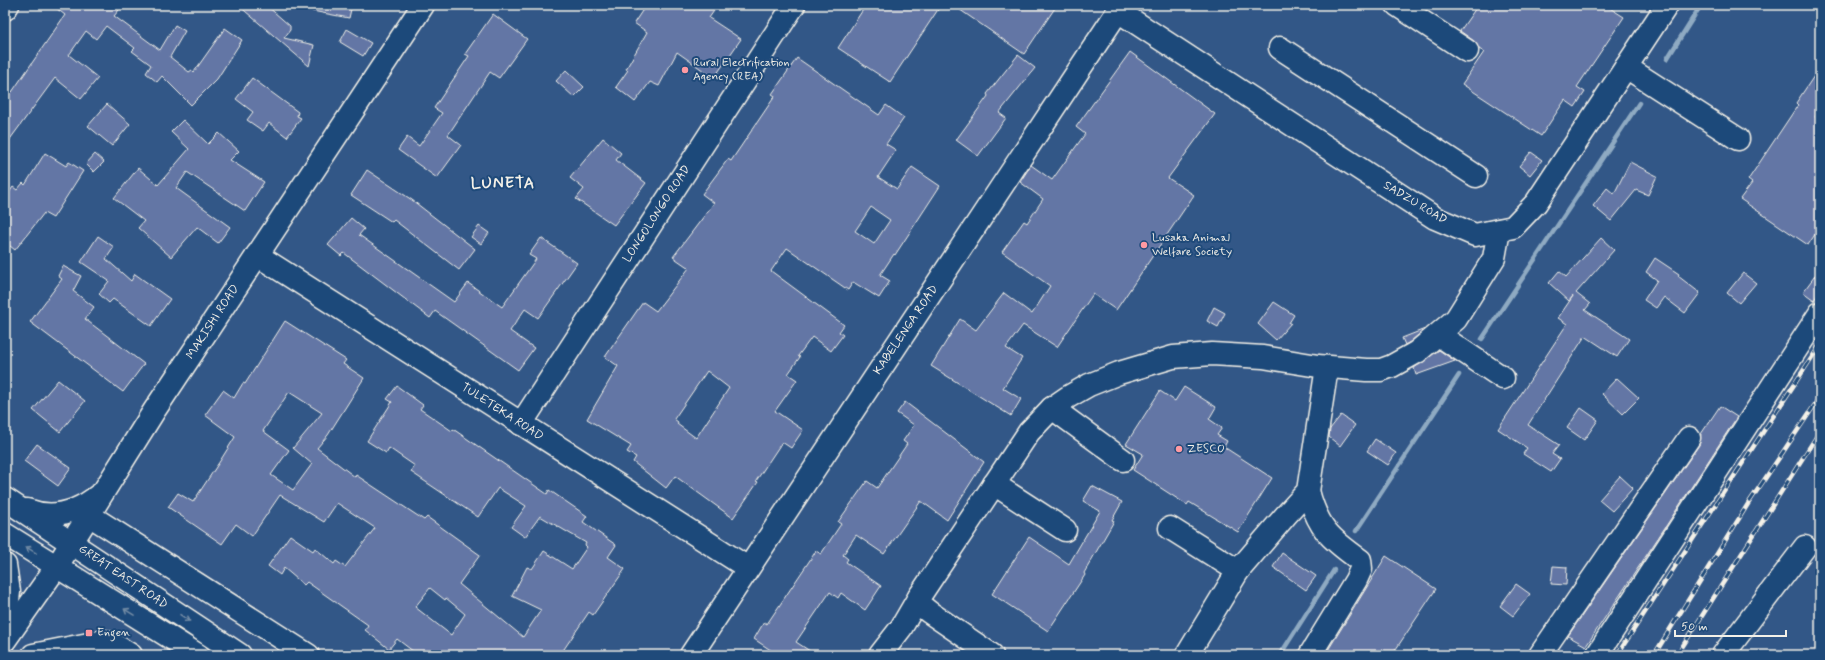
<svg xmlns="http://www.w3.org/2000/svg" width="1825" height="660" font-family="Mynerve,sans-serif">
	<rect width="100%" height="100%" fill="#325787"/>
	<filter id="ink" filterUnits="userSpaceOnUse"><feTurbulence type="fractalNoise" baseFrequency=".025" numOctaves="2"/><feDisplacementMap in="SourceGraphic" scale="8" xChannelSelector="R" yChannelSelector="G"/><feConvolveMatrix kernelMatrix="1 2 1 2 8 2 1 2 1" color-interpolation-filters="sRGB"/></filter>
	<g filter="url(#ink)">
		<g fill="none" stroke-linecap="round" stroke-linejoin="round">
			<g stroke="#8faac2" stroke-width="4.5">
				<path d="M1667,59l34,-54"/>
				<path d="M1482,339l157,-236"/>
				<path d="M1356,531l103,-156"/>
				<path d="M1280,655l54,-85"/>
			</g>
		</g>
		<g fill="#6376a5" stroke="#f4f1e8" fill-rule="evenodd">
			<path d="M52,5h71l-9,11 46,34 15,-25 10,6 -15,26 19,15 3,-2 2,2 31,-44 17,12 -25,39 -26,26 -29,-29 -5,6 -11,-9 5,-8 -19,-14 3,-3 -29,-22 -10,13 -10,-8 -17,24 29,23 -17,21 -26,-21 -50,68v-50l5,-6 2,2 53,-77z"/>
			<path d="M238,5h28l24,21v4l-6,8 30,7 -5,21z"/>
			<path d="M313,5h39l-3,13 -37,-7z"/>
			<path d="M646,5h72l-9,13 32,21 -27,39 -37,-26 -18,34 -9,-4 -15,20 -19,-15 12,-17 -2,-1 21,-37 -13,-9z"/>
			<path d="M866,5h75l-51,77 -52,-34z"/>
			<path d="M953,5h104l-33,49z"/>
			<path d="M1478,5h127l19,12 -47,70 8,5 -10,15 -10,-7 -24,36 -79,-52 22,-32 -5,-3 -5,-8 -14,-10z"/>
			<path d="M493,14l34,25 -28,39 -9,-6 -42,63 13,10 -24,33 -39,-28 9,-13 12,9 23,-33 -8,-5 35,-52 -4,-2z"/>
			<path d="M347,29l24,14 -8,13 -23,-14z"/>
			<path d="M1130,52l85,62 -47,64 26,17 -78,115 -23,-16 -36,53 -34,-22 -17,23 16,10 -19,30 18,11 -10,17 -80,-50 29,-47 16,11 28,-37 28,21 18,-28 -48,-34 22,-31 3,2 16,-24 -23,-17 11,-17 21,15 33,-46 -9,-7z"/>
			<path d="M1018,55l17,13 -36,45 7,5 -28,38 -22,-16 32,-44 -1,-2z"/>
			<path d="M797,58l82,57 7,-10 18,13 -18,26 10,6 -18,27 19,12 15,-22 28,19 -45,69 -1,-1 -14,21 10,6 -11,17 -26,-16 -5,8 -61,-42 -16,23 73,54 -5,7 4,3 -12,16 -19,-14 -14,19 2,1 -12,17 9,6 -22,31 28,19 -12,18 -9,-6 -26,39 2,1 -25,36 -58,-42 -9,12 -33,-26 3,-5 -9,-5 4,-6 -44,-27 31,-53 -13,-9 38,-55 13,9 33,-43 -16,-11 41,-54 -12,-9 26,-35 3,2 44,-65 -3,-2zM871,207l19,13 -16,24 -19,-13zM707,371l22,17 -33,50 -19,-14 1,-2 -4,-3z"/>
			<path d="M1820,67v43l-5,7 5,4v106l-12,18 -68,-46 12,-16 -4,-3 50,-75 -2,-2z"/>
			<path d="M566,70l18,17 -10,10 -18,-16z"/>
			<path d="M252,78l46,34 -1,4 4,2 -14,19 -18,-14 -6,8 -16,-11 6,-8 -17,-13z"/>
			<path d="M107,104l23,20 -18,22 -24,-20z"/>
			<path d="M183,120l25,24 11,-11 20,18 -9,9 34,22 -19,29 -58,-39 -11,16 54,39 -12,16 -21,-16 -26,30 -33,-29 6,-7 -30,-23 24,-30 20,17 31,-36 -18,-17z"/>
			<path d="M603,138l18,15 -5,7 30,23 -32,42 -38,-26 8,-10 -14,-11z"/>
			<path d="M1531,152l11,8 -12,15 -11,-9z"/>
			<path d="M45,153l21,13 3,-4 14,9 -30,47 -9,-5 -29,37 -10,-8v-44l8,-11 4,3 6,-7 2,2z"/>
			<path d="M95,154l9,8 -10,10 -8,-8z"/>
			<path d="M1630,162l27,14 -9,19 -12,-5 -25,31 -18,-15 14,-18 7,6z"/>
			<path d="M367,170l45,30 63,49 -16,21 -65,-50 -2,2 -41,-27z"/>
			<path d="M351,218l13,11 -5,6 95,67 14,-19 34,24 34,-48 -7,-4 12,-17 36,25 -39,55 -13,-9 -15,22 24,17 -16,22 -83,-59 -5,7 -86,-65 -3,3 -13,-11z"/>
			<path d="M479,226l10,7 -8,11 -10,-7z"/>
			<path d="M98,236l16,11 -8,12 25,22 4,-7 35,25 -19,27 -38,-27 -4,4 -10,-9 10,-13 -28,-19z"/>
			<path d="M1601,238l13,12 -38,43 14,11 -5,6 44,29 -12,18 -32,-21 -57,89 31,20 -7,9 8,5 -9,13 -28,-18 4,-6 -29,-19 69,-105 -9,-6 15,-22 -4,5 -20,-18 10,-12 7,6z"/>
			<path d="M1655,258l24,16 -1,2 22,17 -15,20 -21,-16 -8,11 -12,-8 13,-20 -11,-8z"/>
			<path d="M63,266l18,10 -8,15 21,16 -9,12 59,45 -21,28 -93,-70 32,-43 -4,-3z"/>
			<path d="M1820,269v22l-6,9 -11,-8z"/>
			<path d="M1743,273l13,10 -17,20 -12,-10z"/>
			<path d="M1274,302l20,13 -5,8h2l-15,17 -18,-16z"/>
			<path d="M1214,307l11,6 -7,14 -11,-6z"/>
			<path d="M285,321l61,39 -3,4 21,14 -36,57 -11,13 38,29 1,-2 68,45 3,-3 53,38 -21,29 64,53 18,-27 -29,-14 15,-29 5,2 12,-18 28,18 15,-22 -2,-2 1,-2 -46,-27 -15,21 -14,-10 15,-21 -28,-18 -20,29 -67,-45 4,-6 -26,-18 -3,5 -19,-12 25,-39 -5,-3 10,-13 26,19 -3,4 32,22 1,-2 94,65 2,-4 38,26 -4,6 33,23 -8,12 17,12 -32,46 -4,-3 -29,43h-142l-21,-16 -8,10 -24,-19 3,-5 -61,-43 -3,3 -20,-17 -4,7 -12,-9 22,-31 23,16 2,-3 19,16 2,-3 9,6 30,-39 -38,-25 -13,19 -44,-27 -28,41 -16,-12 -14,20 -54,-37 10,-14 15,9 27,-41 15,-24 -30,-22 18,-25 11,8 9,-15 2,1zM289,392l33,21 -29,35 19,16 -19,26 -22,-15 18,-25 -26,-19zM430,588l15,12 1,-2 19,16 -14,21 -36,-28z"/>
			<path d="M1425,329l-15,13 -5,3 -3,-7z"/>
			<path d="M1439,350l16,11 -39,14 -2,-7z"/>
			<path d="M1617,378l22,20 -16,16 -21,-20z"/>
			<path d="M58,380l27,21 -25,31 -27,-22z"/>
			<path d="M1184,387l32,20 -7,12 13,9 -5,7 10,6 -3,6 48,31 -34,54 -49,-30 -2,3 -54,-35 10,-16 -17,-10 34,-53 15,10z"/>
			<path d="M905,402l79,60 -37,58 -26,-19 -37,53 -28,-19 -13,20 5,4 -2,3 35,24 -16,24 -24,-17 -3,5 -8,-6 -34,50 20,13h-38l-24,-16 10,-17 3,2 49,-73 5,3 20,-30 -3,-2 29,-41 10,7 30,-44 -4,-3 11,-16 -17,-12z"/>
			<path d="M1720,406l17,11 -71,109 -80,120 -18,-10 131,-191 2,-11z"/>
			<path d="M1581,408l17,12 -14,20 -17,-12z"/>
			<path d="M1341,415l14,10 -15,21 -11,-9 1,-8z"/>
			<path d="M1375,439l21,14 -8,12 -21,-14z"/>
			<path d="M37,444l34,24 -13,18 -34,-25z"/>
			<path d="M1620,476l13,12 -21,23 -13,-11z"/>
			<path d="M1092,486l30,16 -10,18 2,1 -30,52 1,2 -37,56 -56,-37 37,-57 40,27 31,-53 -17,-10z"/>
			<path d="M1282,553l34,23 -10,14 -33,-23z"/>
			<path d="M1386,556l50,33 -44,66h-67z"/>
			<path d="M1553,566l14,1 -1,18 -15,-1z"/>
			<path d="M1516,584l14,10 -17,22 -13,-10z"/>
		</g>
		<g fill="none" stroke-linecap="round" stroke-linejoin="round">
			<g stroke="#f4f1e8" stroke-width="25">
				<g id="minor">
					<path d="M1397,5l70,46"/>
					<path d="M5,9l3,-4"/>
					<path d="M1118,11l317,207 40,17 38,-8 23,-24 131,-198"/>
					<path d="M1280,48l196,128"/>
					<path d="M1626,67l112,72"/>
					<path d="M257,255l491,313"/>
					<path d="M1439,335l64,43"/>
					<path d="M1052,408l71,52"/>
					<path d="M521,424l273,-419"/>
					<path d="M994,484l71,46"/>
					<path d="M1308,491c10,37 21,47 52,69l1,9 -5,11 -46,75"/>
					<path d="M89,515l219,140"/>
					<path d="M1170,528l68,43 48,-56 22,-24 19,-124"/>
					<path d="M33,655l71,-14 11,4 16,10"/>
					<path d="M691,655l427,-644 2,-6"/>
					<path d="M880,655l21,-27 18,-31"/>
					<path d="M992,655l-63,-43 -10,-8v-7l110,-165 23,-24 16,-11 21,-12 30,-12 54,-16 39,-3 51,3 55,9 48,4h15l11,-4 25,-14 39,-33 38,-61 5,-28"/>
					<path d="M1187,655l51,-84"/>
					<path d="M1540,655l149,-217"/>
					<path d="M1597,655l223,-342"/>
					<path d="M1723,655l82,-108"/>
				</g>
			</g>
			<g stroke="#f4f1e8" stroke-width="25">
				<g id="major">
					<path d="M5,499l235,156"/>
					<path d="M27,510c26,10 51,2 72,-15"/>
					<path d="M5,534l193,121"/>
					<path d="M5,565l4,27 -4,33"/>
					<path d="M5,640l52,-74 97,-155 269,-406"/>
				</g>
			</g>
			<use href="#minor" stroke="#1f4a7a" stroke-width="22"/>
			<use href="#major" stroke="#1f4a7a" stroke-width="22"/>
			<g stroke="#f4f1e8" stroke-width="4.5">
				<g id="rail">
					<path d="M1617,655l203,-310"/>
					<path d="M1654,655l94,-151 72,-107"/>
					<path d="M1677,655l143,-224"/>
				</g>
			</g>
			<use href="#rail" stroke="#1f4a7a" stroke-width="3" stroke-dasharray="9" stroke-linecap="butt"/>
		</g>
		<defs><path id="oneway-shaft" d="M-6 0H5M1.5-3L5.5 0L1.5 3" fill="none" stroke-width="1.6" stroke-linecap="round" stroke-linejoin="round"/></defs>
		<g stroke="#748da6">
			<use href="#oneway-shaft" transform="translate(31 550) rotate(-149)"/>
			<use href="#oneway-shaft" transform="translate(129 612) rotate(-148)"/>
			<use href="#oneway-shaft" transform="translate(185 618) rotate(34)"/>
		</g>
	</g>
	<g fill="#ff9aa2" stroke="#1f4a7a" stroke-width="1.5">
		<circle cx="685" cy="70" r="4"/>
		<circle cx="1144" cy="245" r="4"/>
		<circle cx="1179" cy="449" r="4"/>
		<rect x="85" y="629" width="8" height="8" rx="2"/>
	</g>
	<g text-anchor="middle" dominant-baseline="central" stroke-width="4" stroke-linejoin="round" paint-order="stroke">
		<g font-size="12" fill="#f4f1e8" stroke="#1f4a7a" text-anchor="start">
			<text x="693" y="63">Rural Electrification<tspan x="693" dy="14">Agency (REA)</tspan></text>
			<text x="1152" y="238">Lusaka Animal<tspan x="1152" dy="14">Welfare Society</tspan></text>
			<text x="1187" y="449">ZESCO</text>
			<text x="97" y="633">Engen</text>
		</g>
		<g font-size="12" fill="#f4f1e8" stroke="#1f4a7a">
			<text transform="translate(1415 203) rotate(31)">SADZU ROAD</text>
			<text transform="translate(657 214) rotate(-57)">LONGOLONGO ROAD</text>
			<text transform="translate(213 322) rotate(-57)">MAKISHI ROAD</text>
			<text transform="translate(906 330) rotate(-56)">KABELENGA ROAD</text>
			<text transform="translate(502 412) rotate(33)">TULETEKA ROAD</text>
			<text transform="translate(123 577) rotate(34)">GREAT EAST ROAD</text>
		</g>
		<g font-size="16" font-weight="bold" letter-spacing="1" fill="#f4f1e8" stroke="#1f4a7a">
			<text x="503" y="183">LUNETA</text>
		</g>
	</g>
	<rect width="1825" height="660" fill="none" stroke="#1f4a7a" stroke-width="20"/>
	<rect x="10" y="10" width="1805" height="640" fill="none" stroke="#f4f1e8" stroke-width="1.5" filter="url(#ink)"/>
	<path d="M1675 630v6h111v-6" fill="none" stroke="#f4f1e8" stroke-width="2"/>
	<text x="1681" y="630" font-size="12" fill="#f4f1e8" stroke="#1f4a7a" stroke-width="3" paint-order="stroke">50 m</text>
</svg>
